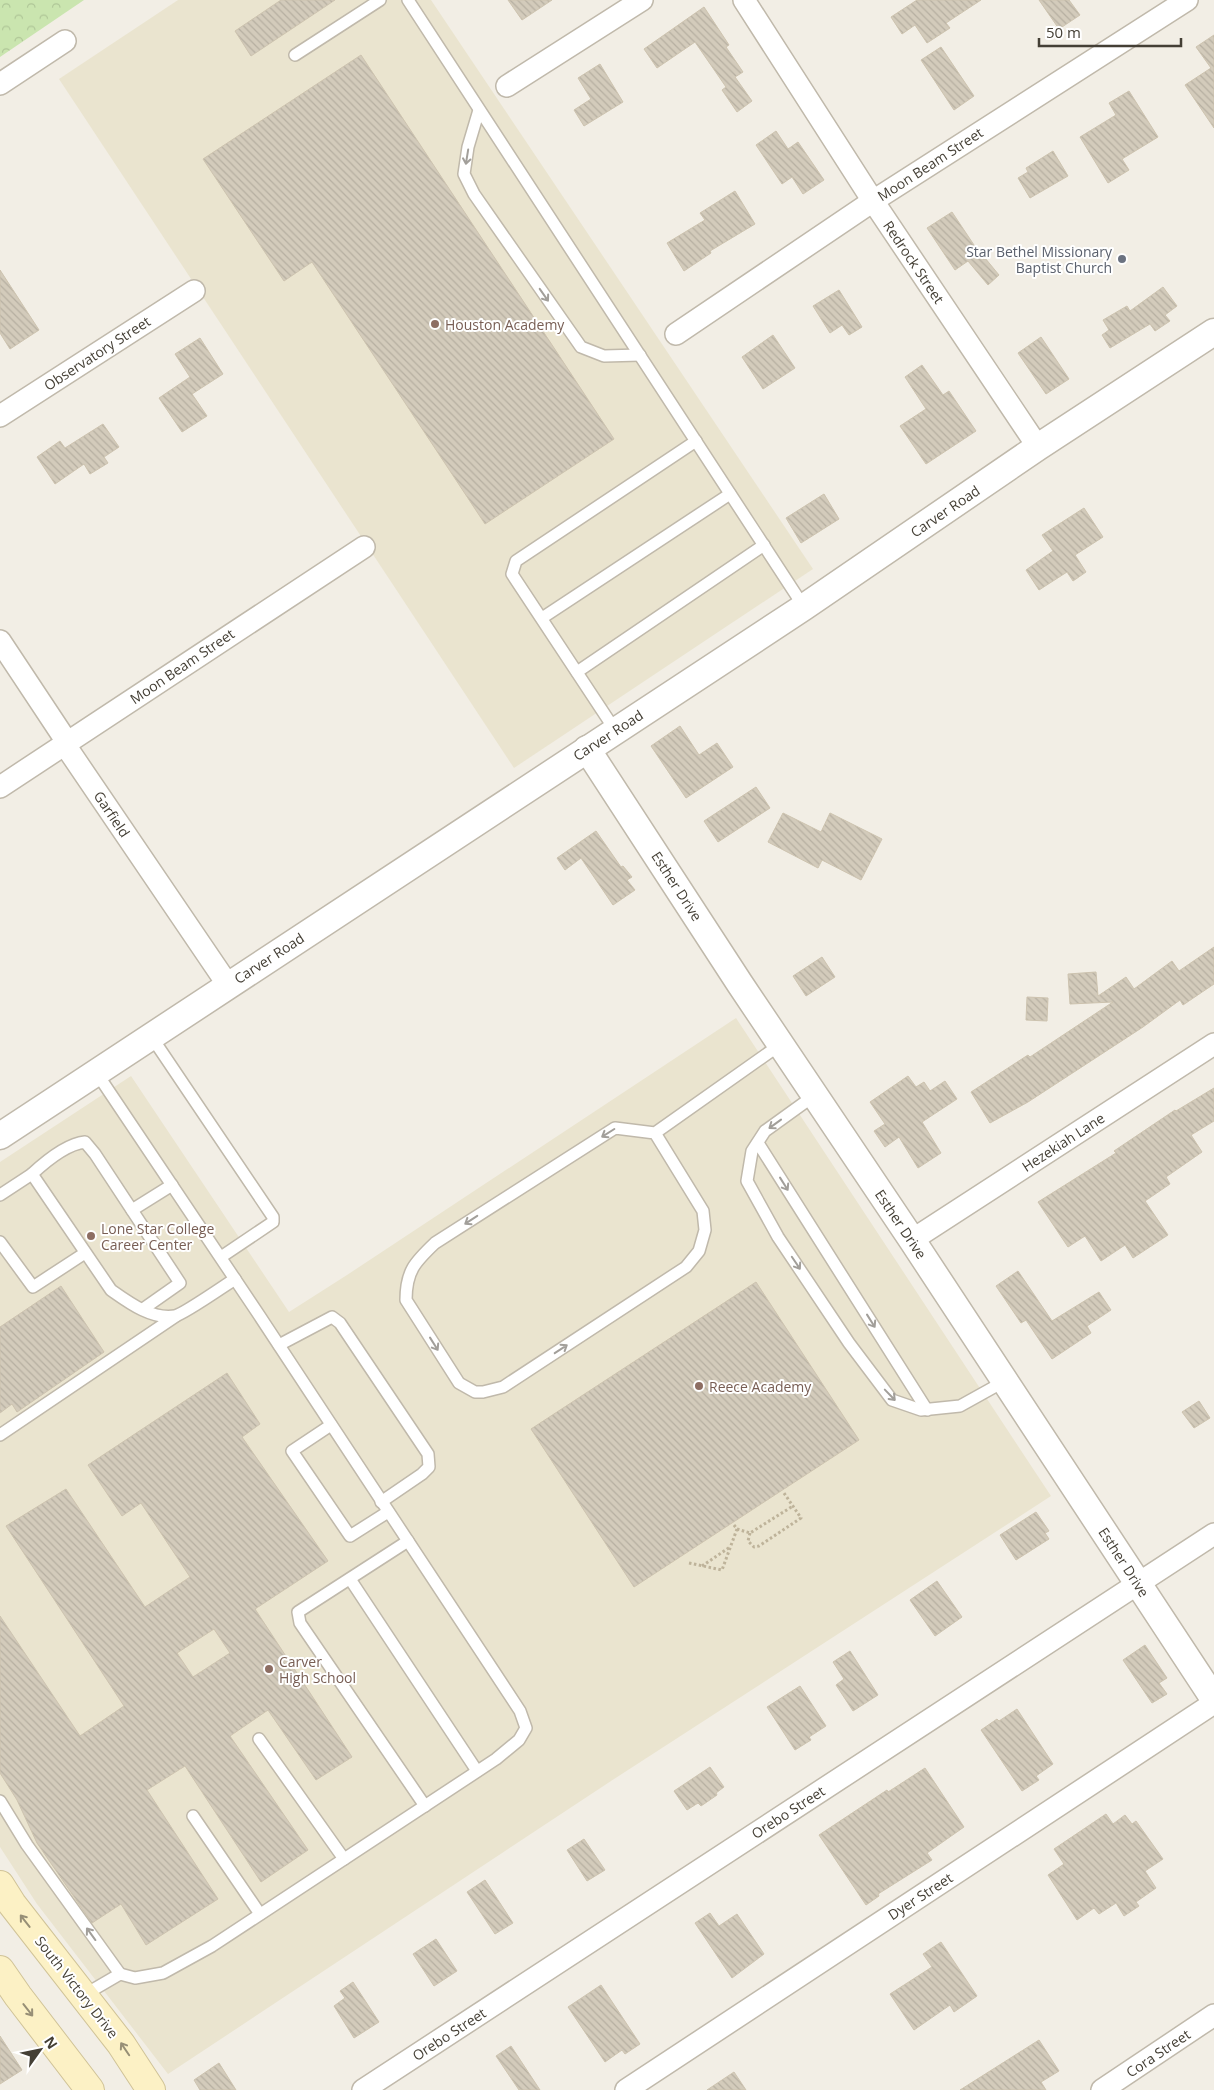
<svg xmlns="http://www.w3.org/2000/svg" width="1214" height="2090" font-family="'Open Sans',sans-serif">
	<defs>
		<pattern id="forest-crowns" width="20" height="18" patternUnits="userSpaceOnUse" patternTransform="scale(1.25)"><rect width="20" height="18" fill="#cae5af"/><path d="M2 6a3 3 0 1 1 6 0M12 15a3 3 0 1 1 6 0" fill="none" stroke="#afc697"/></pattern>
		<pattern id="building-back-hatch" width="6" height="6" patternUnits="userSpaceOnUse" patternTransform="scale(1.25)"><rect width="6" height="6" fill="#d3cbbb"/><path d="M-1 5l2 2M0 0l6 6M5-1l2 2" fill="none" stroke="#b6afa1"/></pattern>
	</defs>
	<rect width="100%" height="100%" fill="#f2eee5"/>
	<g fill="#eae4cf">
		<path d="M178,0h253l382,569 -299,199 -455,-689z"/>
		<path d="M736,1018l315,478 -440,285 -443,293 -131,-170 -37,-57v-685l131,-86 158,236 58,-37z"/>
	</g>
	<path fill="url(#forest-crowns)" d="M0,0h84l-84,57z"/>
	<g fill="url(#building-back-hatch)" stroke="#cdc3af" fill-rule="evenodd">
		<path d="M281,0h54l-84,56 -16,-25z"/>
		<path d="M508,0h44l-30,20z"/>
		<path d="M917,0h64l-35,23 4,5 -23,15 -12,-18 -13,9 -11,-17z"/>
		<path d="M1039,0h30l11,15 -21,14z"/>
		<path d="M704,7l25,38 -3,2 17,25 -8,5 17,24 -15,11 -15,-22 4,-3 -31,-45 -38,26 -13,-19z"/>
		<path d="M1214,35v93l-29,-43 26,-17 -15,-21z"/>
		<path d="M941,47l33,49 -20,14 -33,-50z"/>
		<path d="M361,55l253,384 -129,85 -173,-262 -28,19 -81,-122z"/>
		<path d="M600,64l23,38 -39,24 -10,-16 17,-11 -13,-21z"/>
		<path d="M1129,91l29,46 -36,22 7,11 -21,13 -28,-46 36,-22 -7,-12z"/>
		<path d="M776,131l12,18 10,-7 26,38 -21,14 -11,-17 -10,7 -26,-39z"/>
		<path d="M1053,151l15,25 -38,22 -12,-20 10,-6 -2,-4z"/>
		<path d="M735,191l20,33 -45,27 1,2 -27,18 -17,-28 38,-23 -5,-7z"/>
		<path d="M952,212l32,48 1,-2 14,17 -11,10 -20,-24 -13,9 -28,-42z"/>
		<path d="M0,270l39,60 -29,19 -10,-16z"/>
		<path d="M1163,287l14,19 -12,9 5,6 -15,10 -5,-7 -40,24 -8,-13 7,-5 -6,-10 24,-14 3,5z"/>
		<path d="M839,290l23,37 -13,8 -7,-10 -12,8 -17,-27z"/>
		<path d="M773,335l22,33 -32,21 -21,-32z"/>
		<path d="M1041,337l28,42 -23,15 -28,-41z"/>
		<path d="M200,338l23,36 -31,20 15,22 -25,16 -23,-34 31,-21 -15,-23z"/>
		<path d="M922,365l21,30 6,-4 27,40 -50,33 -26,-38 26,-17 -21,-32z"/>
		<path d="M103,424l16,23 -15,10 4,6 -18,11 -6,-10 -29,20 -18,-27 23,-16 5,7z"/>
		<path d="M824,494l15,25 -38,24 -15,-25z"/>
		<path d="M1084,508l19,29 -28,18 11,17 -13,9 -6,-9 -28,18 -13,-20 27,-19 -11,-16z"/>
		<path d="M680,726l19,29 18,-12 16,24 -47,31 -35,-52z"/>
		<path d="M756,787l14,21 -52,34 -14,-21z"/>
		<path d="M783,813l38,19 9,-19 52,26 -21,41 -39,-20 -4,8 -50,-26z"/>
		<path d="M596,831l25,36 2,-1 9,11 -5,3 8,10 -22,15 -32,-47 -16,12 -8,-12z"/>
		<path d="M1214,947v37l-31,21 -3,-5 -37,27 -115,75 -38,21 -19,-31 57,-37 2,2 83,-55 -43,2 -2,-30 28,-2 2,24 28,-19 8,12 38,-28 7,10z"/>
		<path d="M822,957l13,20 -29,19 -13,-20z"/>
		<path d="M1027,997l21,1 -1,23 -21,-1z"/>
		<path d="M908,1076l8,11 8,-5 6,9 15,-10 12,18 -35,23 19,31 -23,15 -19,-31 -14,10 -11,-16 11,-7 -15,-22z"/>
		<path d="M1214,1088v33l-23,14 11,17 -36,25 4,7 -25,17 23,34 -35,23 -8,-13 -24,16 -16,-25 -17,11 -30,-45 78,-49 -2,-2 61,-41 1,1z"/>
		<path d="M1018,1271l34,50 47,-29 12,18 -24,16 4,7 -39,26 -26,-39 -5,3 -25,-37z"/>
		<path d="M756,1282l103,158 -225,147 -103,-158z"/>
		<path d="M61,1286l43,66 -87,60 -5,-8 -12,9v-86z"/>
		<path d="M227,1373l33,51 -18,13 86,124 -73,48 97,148 -36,23 -48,-70 -38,26 78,114 -47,32 -76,-116 -38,24 71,109 -72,46 -25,-41 -29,19 -55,-80 -20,-43 -17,-27v-157l80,120 44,-30 -118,-180 60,-37 79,118 45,-30 -49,-74 -19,13 -34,-51zM214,1629l16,24 -37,24 -16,-24z"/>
		<path d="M1199,1401l11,17 -16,10 -12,-16z"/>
		<path d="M1036,1512l13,19 -4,2 4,6 -33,21 -16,-25z"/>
		<path d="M937,1581l25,36 -27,19 -25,-36z"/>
		<path d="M1145,1645l22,33 -8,5 8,11 -15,9 -29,-43z"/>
		<path d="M850,1651l28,44 -25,16 -17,-26 8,-6 -11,-17z"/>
		<path d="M800,1686l26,40 -17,11 2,3 -16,10 -28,-43z"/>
		<path d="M1017,1709l36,55 -17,12 3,4 -17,11 -41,-61 16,-11 2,2z"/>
		<path d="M710,1767l14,20 -8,6 1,2 -16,11 -3,-3 -11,7 -13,-19z"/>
		<path d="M925,1768l39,59 -37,26 5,7 -54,34 1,2 -13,9 -47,-70 68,-45 1,2z"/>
		<path d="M1106,1814l7,10 12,-9 7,9 4,-3 27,38 -18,12 11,17 -20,14 3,4 -15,10 -8,-13 -17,11 -5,-6 -17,12 -29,-45 16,-11 -10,-15z"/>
		<path d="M584,1839l21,31 -18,11 -20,-31z"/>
		<path d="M485,1880l28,43 -18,11 -28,-42z"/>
		<path d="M710,1913l9,13 18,-12 27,40 -32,24 -37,-55z"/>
		<path d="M436,1939l21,32 -23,15 -21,-32z"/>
		<path d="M941,1942l36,54 -23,16 -4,-7 -36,25 -24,-36 42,-27 -9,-13z"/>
		<path d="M353,1982l26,40 -25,16 -20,-32 11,-8 -5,-7z"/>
		<path d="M601,1985l39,59 -15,10 -3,-4 -17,12 -37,-55z"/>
		<path d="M0,2036l22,34 -22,14z"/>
		<path d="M1039,2040l20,31 -18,11 5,8h-86z"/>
		<path d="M511,2046l29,44h-21l-23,-34z"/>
		<path d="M219,2063l17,27h-36l-6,-10z"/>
		<path d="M734,2072l12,18h-39z"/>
	</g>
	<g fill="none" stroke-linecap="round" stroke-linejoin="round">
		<g stroke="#c0b9ab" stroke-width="14">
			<g id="service">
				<path d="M408,0l396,607"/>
				<path d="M295,55l85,-55"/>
				<path d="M479,110l-11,37 -4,27 10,20 107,153 23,9 36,-1"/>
				<path d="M542,618l188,-124"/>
				<path d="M577,672l187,-127"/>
				<path d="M615,730l-103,-156 4,-13 180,-120"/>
				<path d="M151,1036l122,181v5l-52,35"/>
				<path d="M815,1095l-50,36 -13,20 -5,30 31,56 71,106 43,57 29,10 39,-4 45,-25"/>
				<path d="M655,1133l48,78 2,19 -6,21 -13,16 -183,120 -20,5h-8l-16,-9 -53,-83c0,-29 9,-38 29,-57l180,-115 40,5 126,-89"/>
				<path d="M758,1143l169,267"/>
				<path d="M0,1195l32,-21"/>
				<path d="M132,1210l40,-25"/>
				<path d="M0,1242l33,45 52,-34"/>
				<path d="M143,1309l37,-26 -85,-129 -10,-12c-19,2 -39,19 -53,32l79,116c17,12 41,30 64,26 9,-2 49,-30 60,-37"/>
				<path d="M279,1345l53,-28 8,6 88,131 1,13 -7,7 -41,28"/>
				<path d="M331,1425l-39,26 58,85 38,-24"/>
				<path d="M0,1435l176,-119"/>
				<path d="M408,1541l-110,71 2,11 125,183"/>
				<path d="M350,1579l127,192"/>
				<path d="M259,1739l85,120"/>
				<path d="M0,1801l27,44 93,129"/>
				<path d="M193,1816l67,98"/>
				<path d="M84,1995l36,-21 15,4 28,-5 49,-27 284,-187 23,-19 7,-12 -6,-17 -261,-396 -163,-243"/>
			</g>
		</g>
		<g stroke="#c0b9ab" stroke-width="24">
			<g id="minor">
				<path d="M744,0l129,201 165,246"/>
				<path d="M0,84l65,-43"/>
				<path d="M507,86l135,-86"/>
				<path d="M676,334l197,-133 314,-201"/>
				<path d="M0,416l194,-125"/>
				<path d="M0,641l63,95 2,9 163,240"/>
				<path d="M0,787l364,-240"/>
				<path d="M912,1240l302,-196"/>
				<path d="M363,2090l851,-556"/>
				<path d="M626,2090l588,-387"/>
				<path d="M1102,2090l112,-75"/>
			</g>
		</g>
		<g stroke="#c0b9ab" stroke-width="29">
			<g id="tertiary">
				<path d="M587,749l153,235 172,256 302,459"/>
				<path d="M0,1136l804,-529 234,-160 176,-115"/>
			</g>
		</g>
		<g stroke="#d0c397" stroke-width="30">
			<g id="secondary">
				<path d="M0,1885l12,19 109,140 30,46"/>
				<path d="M0,1970l18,26 72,94"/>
			</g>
		</g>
		<g stroke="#beb39a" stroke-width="3" stroke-dasharray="2.5 2.5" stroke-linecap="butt">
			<path d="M734,1525l3,4 13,4 43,-27"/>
			<path d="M750,1533l-2,8 6,6 5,-1 42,-28 -17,-25"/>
			<path d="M689,1563l33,7 15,-41"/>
			<path d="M702,1566l28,-19"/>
		</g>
		<use href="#service" stroke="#fff" stroke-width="11"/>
		<use href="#minor" stroke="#fff" stroke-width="21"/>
		<use href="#tertiary" stroke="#fff" stroke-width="26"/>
		<use href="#secondary" stroke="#fcf1c5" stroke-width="28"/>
	</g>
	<defs><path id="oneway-shaft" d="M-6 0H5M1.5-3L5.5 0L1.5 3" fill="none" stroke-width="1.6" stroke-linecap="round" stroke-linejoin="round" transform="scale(1.25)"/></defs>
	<g stroke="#a29f9a">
		<use href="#oneway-shaft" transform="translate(467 157) rotate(99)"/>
		<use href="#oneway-shaft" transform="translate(544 295) rotate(55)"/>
		<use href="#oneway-shaft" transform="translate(775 1124) rotate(144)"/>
		<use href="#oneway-shaft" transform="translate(608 1133) rotate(148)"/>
		<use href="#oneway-shaft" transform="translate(784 1184) rotate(58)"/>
		<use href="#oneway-shaft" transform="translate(471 1220) rotate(147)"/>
		<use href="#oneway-shaft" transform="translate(796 1263) rotate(56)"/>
		<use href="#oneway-shaft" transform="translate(871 1321) rotate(58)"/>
		<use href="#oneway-shaft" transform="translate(434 1344) rotate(58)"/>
		<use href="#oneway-shaft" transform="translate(561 1349) rotate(-33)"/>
		<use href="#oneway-shaft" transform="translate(890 1395) rotate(46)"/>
		<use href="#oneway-shaft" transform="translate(91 1934) rotate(-126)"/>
	</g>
	<g stroke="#978f76">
		<use href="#oneway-shaft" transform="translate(25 1921) rotate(-128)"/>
		<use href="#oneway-shaft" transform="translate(28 2010) rotate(52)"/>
		<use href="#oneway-shaft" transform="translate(125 2049) rotate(-124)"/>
	</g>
	<circle fill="#6b7280" stroke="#fff" stroke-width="2" cx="1122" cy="259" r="5"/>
	<g fill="#8d6e63" stroke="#fff" stroke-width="2">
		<circle cx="435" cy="324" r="5"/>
		<circle cx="91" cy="1236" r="5"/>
		<circle cx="699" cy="1386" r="5"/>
		<circle cx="269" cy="1669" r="5"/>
	</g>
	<g text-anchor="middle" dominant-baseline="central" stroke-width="4" stroke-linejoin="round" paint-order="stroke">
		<g font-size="14" fill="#443f35" stroke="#fff">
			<text transform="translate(930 164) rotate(-33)">Moon Beam Street</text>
			<text transform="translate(914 262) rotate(56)">Redrock Street</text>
			<text transform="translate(97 353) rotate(-33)">Observatory Street</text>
			<text transform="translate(945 511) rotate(-34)">Carver Road</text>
			<text transform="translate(182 666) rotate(-34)">Moon Beam Street</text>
			<text transform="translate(608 735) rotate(-33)">Carver Road</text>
			<text transform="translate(112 814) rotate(56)">Garfield</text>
			<text transform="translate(677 886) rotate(57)">Esther Drive</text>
			<text transform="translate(269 958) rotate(-33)">Carver Road</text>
			<text transform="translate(1063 1142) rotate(-33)">Hezekiah Lane</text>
			<text transform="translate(901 1224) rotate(56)">Esther Drive</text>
			<text transform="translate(1124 1562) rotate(57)">Esther Drive</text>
			<text transform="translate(788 1812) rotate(-33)">Orebo Street</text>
			<text transform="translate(920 1896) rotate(-33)">Dyer Street</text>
			<text transform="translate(77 1987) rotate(52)">South Victory Drive</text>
			<text transform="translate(449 2034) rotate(-33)">Orebo Street</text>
			<text transform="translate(1158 2053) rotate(-34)">Cora Street</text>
		</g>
		<g font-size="14" fill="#5b616d" stroke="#fff" text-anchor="end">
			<text x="1112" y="251">Star Bethel Missionary<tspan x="1112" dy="16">Baptist Church</tspan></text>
		</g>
		<g font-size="14" fill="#785e54" stroke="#fff" text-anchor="start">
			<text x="445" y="324">Houston Academy</text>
			<text x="101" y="1228">Lone Star College<tspan x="101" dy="16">Career Center</tspan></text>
			<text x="709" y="1386">Reece Academy</text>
			<text x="279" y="1661">Carver<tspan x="279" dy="16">High School</tspan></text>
		</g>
	</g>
	<g transform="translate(40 2050) rotate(57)" stroke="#ffffff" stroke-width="4" paint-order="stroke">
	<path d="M0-4L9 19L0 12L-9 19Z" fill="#443f35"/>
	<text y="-8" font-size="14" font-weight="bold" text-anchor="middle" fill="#443f35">N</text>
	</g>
	<path d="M1039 38v8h142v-8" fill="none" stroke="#443f35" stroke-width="2.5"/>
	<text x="1046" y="38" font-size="15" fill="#443f35" stroke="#ffffff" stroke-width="4" paint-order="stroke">50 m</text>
</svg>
